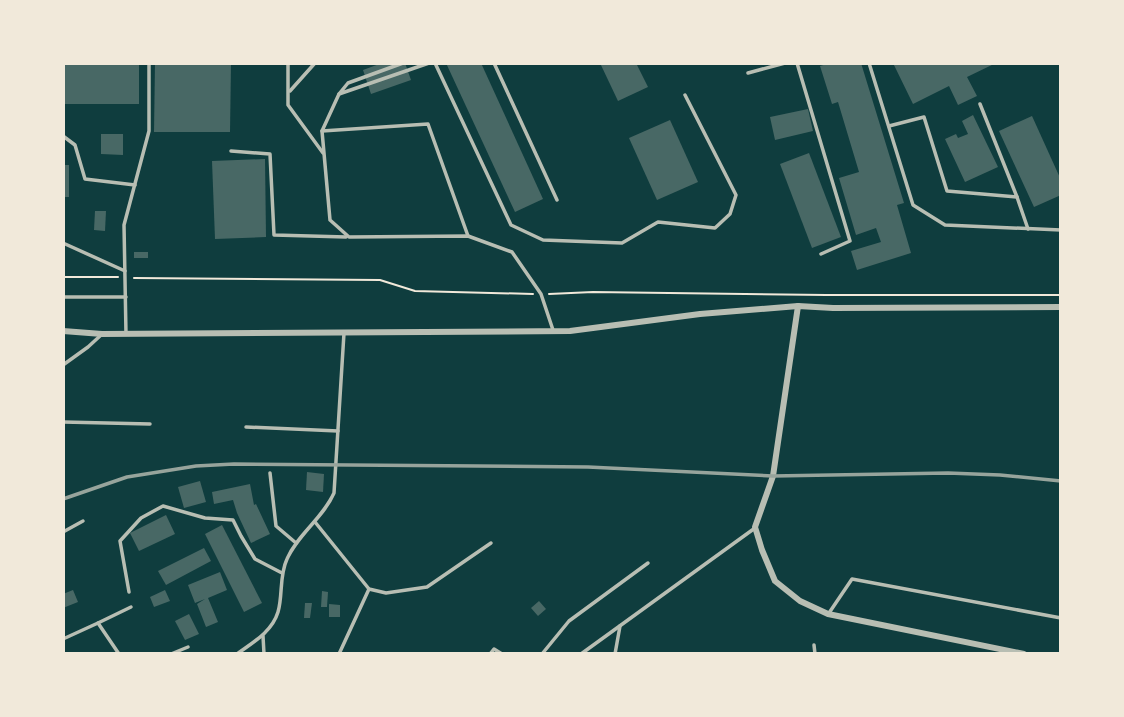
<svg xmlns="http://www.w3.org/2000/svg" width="1124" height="717" font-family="'Exo 2',sans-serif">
	<rect width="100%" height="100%" fill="#0f3d3e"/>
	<g fill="#486865">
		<rect x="63" y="63" width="76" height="41"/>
		<path d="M155,63h76l-1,69h-76z"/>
		<path d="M382,63h23l6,17 -40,14 -8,-24z"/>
		<path d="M446,63h35l62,136 -28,13z"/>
		<path d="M600,63h36l12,24 -30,14z"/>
		<path d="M830,63h31l43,140 -7,2 14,48 -54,17 -6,-19 30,-9 -5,-14 -20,7 -17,-57 20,-6 -21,-70 -6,2 -12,-38z"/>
		<path d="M893,63h103l-29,14 10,19 -19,9 -9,-19 -36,18z"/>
		<path d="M808,109l5,22 -38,9 -5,-23z"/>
		<path d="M973,115l25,52 -33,15 -20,-43 11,-5 2,4 10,-4 -6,-13z"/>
		<path d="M1032,116l29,64v15l-27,12 -35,-76z"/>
		<path d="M670,120l28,62 -41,18 -28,-62z"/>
		<path d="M101,134h22v21l-22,-1z"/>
		<path d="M809,153l32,84 -29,11 -32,-84z"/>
		<path d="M265,159l1,78 -51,2 -3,-78z"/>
		<rect x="63" y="165" width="6" height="32"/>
		<path d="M95,211h11l-1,20 -11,-1z"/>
		<rect x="134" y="252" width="14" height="6"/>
		<path d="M307,472l17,2 -1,18 -17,-2z"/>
		<path d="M200,481l6,21 -22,6 -6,-21z"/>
		<path d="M250,484l4,21 2,-1 14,30 -19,9 -14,-30 -4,-13 -19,4 -2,-12z"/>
		<path d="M166,515l9,19 -36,17 -9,-18z"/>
		<path d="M222,525l40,78 -18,9 -39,-78z"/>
		<path d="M204,548l7,13 -45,24 -8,-14z"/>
		<path d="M220,572l7,18 -19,8 10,24 -12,5 -9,-23 8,-5 -10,4 -7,-18z"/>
		<path d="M73,590l5,12 -15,6v-14z"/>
		<path d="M165,590l5,11 -16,6 -4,-10z"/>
		<path d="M322,591l6,1 -1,15h-6z"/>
		<path d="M539,601l7,8 -8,7 -7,-8z"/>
		<path d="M305,603h7l-2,15h-6z"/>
		<path d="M329,604l11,1v12h-11z"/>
		<path d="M189,614l10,20 -14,6 -10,-19z"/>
	</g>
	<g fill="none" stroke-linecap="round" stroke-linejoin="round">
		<g stroke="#f1e9da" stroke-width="2">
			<path d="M63,277h55"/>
			<path d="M134,278l246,2 35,11 118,3"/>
			<path d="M549,294l44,-2 233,3h235"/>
		</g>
		<g stroke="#b8beb3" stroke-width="3.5">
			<path d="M288,63v42l35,48"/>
			<path d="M403,63l-55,20 -9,11 90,-31"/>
			<path d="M435,63l76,162 32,15 79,3 36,-21 57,6 15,-14 6,-19 -51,-100"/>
			<path d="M494,63l63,137"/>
			<path d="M797,63l53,178 -29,13"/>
			<path d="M869,63l44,142 32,20 116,5"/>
			<path d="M748,73l37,-10"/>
			<path d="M290,91l25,-28"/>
			<path d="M339,94l-17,37 8,89 19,17 119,-1 44,16 29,42 12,36"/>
			<path d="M980,104l37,93"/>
			<path d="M889,126l35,-9 23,74 70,6 11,32"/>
			<path d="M322,131l106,-7 40,112"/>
			<path d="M63,136l12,9 10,34 50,6"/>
			<path d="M231,151l39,3 4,81 72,2"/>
			<path d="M63,243l62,28"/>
			<path d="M63,297h63"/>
			<path d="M126,334l-2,-109 25,-94v-68"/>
			<path d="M63,365l25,-18 12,-11"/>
			<path d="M63,422l87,2"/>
			<path d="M246,427l92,4"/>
			<path d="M270,473l6,53 20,17"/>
			<path d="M315,522l54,67 17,4 41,-6 64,-44"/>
			<path d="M63,532l20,-11"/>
			<path d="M129,592l-9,-51 21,-23 22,-12 42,12 28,2 8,16 14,23 27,14"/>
			<path d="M829,613l23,-34 209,39"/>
			<path d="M263,636l1,18"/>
			<path d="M63,639l35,-16"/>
			<path d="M814,645l1,9"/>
			<path d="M119,654l-21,-31 33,-16"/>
			<path d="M171,654l17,-7"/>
			<path d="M237,654c15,-11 35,-22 41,-42 5,-17 1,-36 9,-53 11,-25 36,-41 47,-66l10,-160"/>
			<path d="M339,654l30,-65"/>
			<path d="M490,654l4,-5 8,5"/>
			<path d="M542,654l27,-33 79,-58"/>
			<path d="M581,654l174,-126"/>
			<path d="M615,654l5,-28"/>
		</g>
		<g stroke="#b8beb3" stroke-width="6">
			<path d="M798,306l-25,170 -18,51 7,23 13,31 25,20 28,13 196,40"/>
			<path d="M63,331l39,3 468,-3 130,-17 98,-8 35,2 228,-1"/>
		</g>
		<path stroke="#97a49c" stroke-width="3.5" d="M63,499l64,-22 69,-11 38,-2 354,3 185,9 175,-3 52,2 61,6"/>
	</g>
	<rect width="1124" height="717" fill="none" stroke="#f1e9da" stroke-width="130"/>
</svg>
